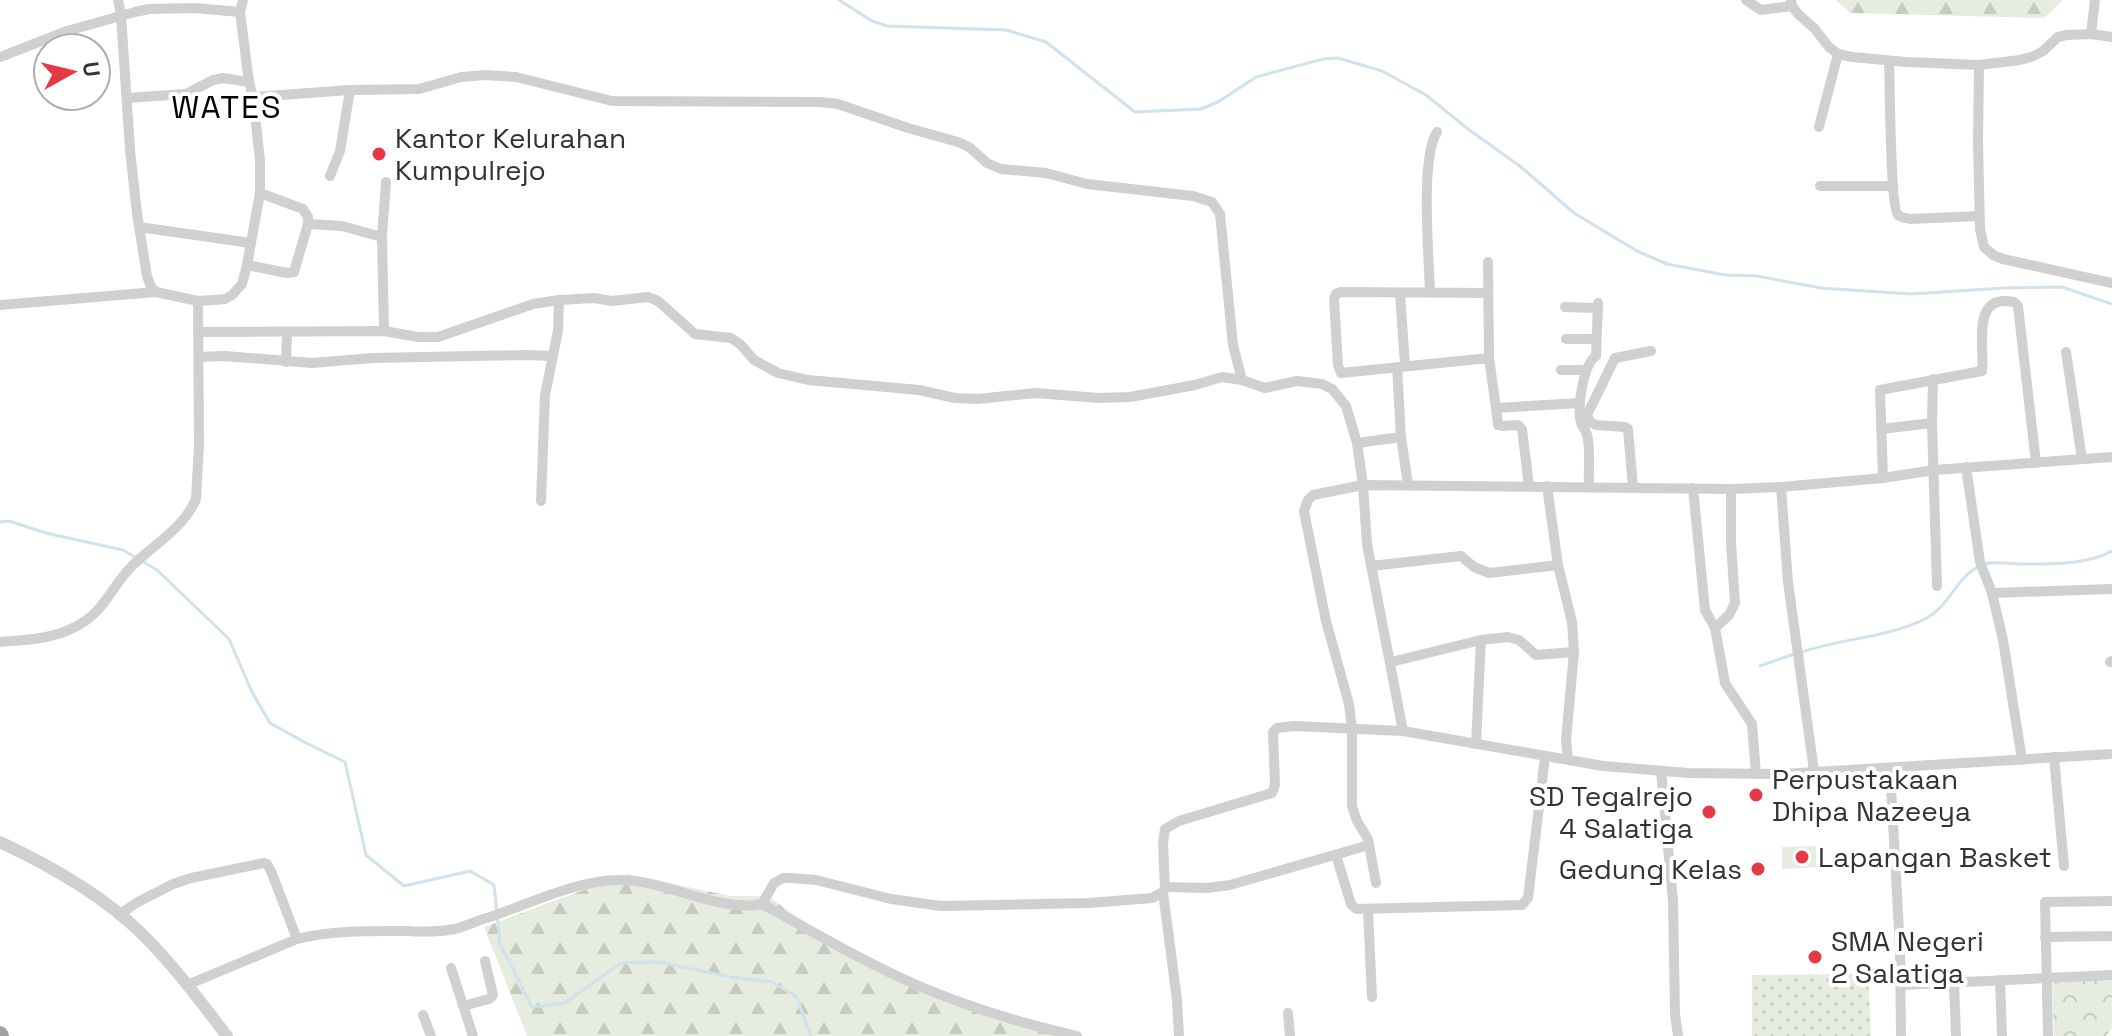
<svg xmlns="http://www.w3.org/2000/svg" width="2112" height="1036" font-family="'Space Grotesk',sans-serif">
	<defs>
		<pattern id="grass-dots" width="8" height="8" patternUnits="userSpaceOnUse" patternTransform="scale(2)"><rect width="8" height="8" fill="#e6ecdf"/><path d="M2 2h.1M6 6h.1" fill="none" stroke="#c6cbc0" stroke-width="1.8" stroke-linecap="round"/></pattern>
		<pattern id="forest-firs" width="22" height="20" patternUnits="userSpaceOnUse" patternTransform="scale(2)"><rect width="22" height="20" fill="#e6ecdf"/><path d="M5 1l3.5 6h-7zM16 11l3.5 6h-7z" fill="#c6cbc0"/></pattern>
		<pattern id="park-crowns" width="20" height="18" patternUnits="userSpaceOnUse" patternTransform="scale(2)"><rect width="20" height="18" fill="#e6ecdf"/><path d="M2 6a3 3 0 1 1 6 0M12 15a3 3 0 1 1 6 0" fill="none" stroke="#c6cbc0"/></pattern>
	</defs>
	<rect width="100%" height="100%" fill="#fff"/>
	<path fill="url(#grass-dots)" d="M1868,974l3,62h-119v-61z"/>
	<g fill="url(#forest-firs)">
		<path d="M1836,0h227l-19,18 -194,-5z"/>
		<path d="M627,874l103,22h37l55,38 76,41 165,61h-536l-43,-109z"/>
	</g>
	<path fill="url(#park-crowns)" d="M2112,979v49l-6,8h-52l-2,-53z"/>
	<path fill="#e6ecdf" d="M1821,846v21l-39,2v-22z"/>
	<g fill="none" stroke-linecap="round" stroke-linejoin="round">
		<g stroke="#cfe2ee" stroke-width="3">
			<path d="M839,0l33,21 15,5 119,4 40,12 89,70 66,-3 17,-7 38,-25 67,-18 15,-1 44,13 44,24 42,34 53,38 53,46 63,38 30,13 58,11 32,1 64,12 74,5 17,1 91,-6 59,-1 50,17"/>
			<path d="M0,522l9,-1 37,12 77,17 34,20 72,69 23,53 18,31 36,20 39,19 21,93 38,31 66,-15 24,14 6,59 32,63 33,-4 56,-40 38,-1 71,15 42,5 24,14 15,40"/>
			<path d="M1802,652c40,-14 86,-14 125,-34 24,-13 30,-45 58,-54 11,-3 24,0 36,0 30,0 65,1 91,-13"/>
			<path d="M1760,666l34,-12"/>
		</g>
		<g stroke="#d0d0d0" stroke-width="10">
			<path d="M118,0l3,15 9,135 7,64 10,62 4,11 5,5 42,9 15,-1 12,-1 7,-4 10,-11 5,-19 13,-72v-33l-7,-63"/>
			<path d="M1746,0l15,10 31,-4"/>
			<path d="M1791,0l1,6 6,8 16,14 15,19 9,7 14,3 54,5 73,3 41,-5 14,-4 9,-5 15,-14 9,-2 24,-1 21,3"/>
			<path d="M240,12l3,-12"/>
			<path d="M2091,34l4,-34"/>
			<path d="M0,57l67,-26 68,-19 14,-3 46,-1 45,4 9,70 4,15 97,-7 69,-1 42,-12 24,-2 31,2 96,24 208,1 18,2 70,24 50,14 11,5 18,16 14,6 45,4 41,11 106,12 19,6 8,12 13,131 9,35 23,8 32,-7 25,3 10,5 14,17 11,37 6,42 4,59 36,187"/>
			<path d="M1889,61c1,20 1,145 9,154 4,3 8,3 12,4l69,-3"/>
			<path d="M1979,65l-1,77 2,87 4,18 9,8 10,4 109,24"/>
			<path d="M127,98l59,-4 27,-14 10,-2 26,4"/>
			<path d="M1819,127l19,-73"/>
			<path d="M330,176l10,-25 10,-61"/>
			<path d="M1820,186h73"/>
			<path d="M308,224l34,2 40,11"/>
			<path d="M139,227l112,16"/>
			<path d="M1488,262l1,96 7,50 84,-5"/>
			<path d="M247,265l40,8 7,-1 14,-48v-7l-5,-8 -43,-16"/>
			<path d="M1430,292c-1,-35 -10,-134 7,-160"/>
			<path d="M1400,293l5,72"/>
			<path d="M1488,293l-147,-1 -5,2 -2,5 4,66 3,8 148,-15"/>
			<path d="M559,300l35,-2 18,3 36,-4 10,4 37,33 36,4 10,7 13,15 24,13 30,7 111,10 36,8 22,1 59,-6 63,5 31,-1 65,-12 27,-8 20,3"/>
			<path d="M0,305l156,-13"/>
			<path d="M1565,307l32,1"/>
			<path d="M384,331l-2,-94 4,-55"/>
			<path d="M198,332l186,-1 34,6h20l95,-33 26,-4 -1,31 -13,64 -4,106"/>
			<path d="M1566,339h30"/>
			<path d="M2066,352l16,107"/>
			<path d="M199,357l26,-1 87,7 61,-5 155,-3 24,1"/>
			<path d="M286,362l1,-29"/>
			<path d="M1397,367l4,70 7,48"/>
			<path d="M1561,370h25"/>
			<path d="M1933,379l-1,44 5,163"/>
			<path d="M1496,408l2,17 4,1 16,-1 4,4 7,57"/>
			<path d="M1881,429l51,-6"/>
			<path d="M1357,443l44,-6"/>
			<path d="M1966,467l14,95 12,31 11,47 19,120"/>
			<path d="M1883,478l-3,-88 102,-19c3,-24 -12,-78 32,-69l4,4 18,157"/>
			<path d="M1547,486l11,79 14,57 2,30 -8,88 2,19"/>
			<path d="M1589,486c-1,-14 2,-38 -2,-51 -1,-5 -5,-8 -6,-12 -4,-16 2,-58 15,-67l2,-53"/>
			<path d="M1633,487l-5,-58 -3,-2 -29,-2 -6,-3 -3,-7 28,-57 36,-7"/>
			<path d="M1781,487l7,95 26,189"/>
			<path d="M1693,488l12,122 10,18"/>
			<path d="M1731,489v54l4,60 -6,12 -14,13 10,55 27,41 4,50"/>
			<path d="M1371,566l90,-10 13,11 15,6 69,-8"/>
			<path d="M1992,593l120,-4"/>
			<path d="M0,642c24,-2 52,-3 73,-14 31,-14 37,-40 59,-62 22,-22 52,-38 64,-67l3,-54 -1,-144"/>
			<path d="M1391,662l90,-22 27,-3 11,3 17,15 38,-3"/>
			<path d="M2110,662l2,-1"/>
			<path d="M1476,744l5,-104"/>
			<path d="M2054,757l10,109"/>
			<path d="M1890,769l10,179 1,88"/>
			<path d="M1661,771l12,130 2,113 3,22"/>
			<path d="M1336,855l15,49 5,5 166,-4 6,-7 17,-141"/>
			<path d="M1376,883l-8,-44 -11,-18 -5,-15v-77l-3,-25 -23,-83 -22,-110 4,-11 5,-5 50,-10 368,4 50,-2 102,-9 51,-8 178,-13"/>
			<path d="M1165,887l42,1 23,-3 139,-40"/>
			<path d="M1163,892l14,108 2,36"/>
			<path d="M762,904c45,24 89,51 135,72 57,27 119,46 180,60"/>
			<path d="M1368,910l4,87"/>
			<path d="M119,915l17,-12 37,-19 18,-6 73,-15 3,1 4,7 26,68c35,-9 74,-8 110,-8 16,1 32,1 48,-2 12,-3 23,-9 35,-12 38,-13 89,-37 128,-37 46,-1 100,33 144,24l12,-21 9,-5h7l26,2 75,19 50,7 148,-3 63,-5 11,-6 2,-5 -2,-43 2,-15 14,-8 93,-28 3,-8 -2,-53 4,-4 17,-2 109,5 200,35 85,7 94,1 330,-20"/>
			<path d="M2045,937l67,-1"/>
			<path d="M451,968l22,68"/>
			<path d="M2000,980l2,56"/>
			<path d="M1954,983l2,53"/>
			<path d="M187,985l110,-46"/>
			<path d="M1900,985l212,-10"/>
			<path d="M463,1006l26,-7 4,-4 -8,-34"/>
			<path d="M1288,1013l2,23"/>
			<path d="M423,1015l8,21"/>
			<path d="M2048,1036l-3,-134 67,-1"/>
		</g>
		<path stroke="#d0d0d0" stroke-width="12" d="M0,842c49,23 101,52 140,90 32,31 60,69 87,104"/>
		<path stroke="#a2a2a2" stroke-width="16" d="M0,1034l1,2"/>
	</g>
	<g fill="#e63946" stroke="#fff" stroke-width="3">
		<circle cx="379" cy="154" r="8"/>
		<circle cx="1756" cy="795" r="8"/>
		<circle cx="1709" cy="812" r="8"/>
		<circle cx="1802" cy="857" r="8"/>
		<circle cx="1758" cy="869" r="8"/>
		<circle cx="1815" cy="957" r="8"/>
	</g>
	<g text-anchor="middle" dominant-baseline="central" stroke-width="8" stroke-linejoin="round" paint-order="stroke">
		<g font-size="28" fill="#333" stroke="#fff" text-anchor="start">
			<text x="395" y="138">Kantor Kelurahan<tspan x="395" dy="32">Kumpulrejo</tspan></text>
			<text x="1772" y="779">Perpustakaan<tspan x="1772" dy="32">Dhipa Nazeeya</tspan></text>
			<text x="1693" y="796" text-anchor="end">SD Tegalrejo<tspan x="1693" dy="32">4 Salatiga</tspan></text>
			<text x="1818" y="857">Lapangan Basket</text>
			<text x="1742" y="869" text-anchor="end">Gedung Kelas</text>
			<text x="1831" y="941">SMA Negeri<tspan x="1831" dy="32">2 Salatiga</tspan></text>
		</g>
		<g font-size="32" letter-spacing="2" fill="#000" stroke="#fff">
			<text x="227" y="107">WATES</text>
		</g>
	</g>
	<g transform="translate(72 72) rotate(82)"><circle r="38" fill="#ffffff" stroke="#adadad" stroke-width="2"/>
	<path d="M0-6L14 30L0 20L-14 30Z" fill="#e63946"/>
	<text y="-12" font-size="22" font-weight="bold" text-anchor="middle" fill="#333333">U</text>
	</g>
</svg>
